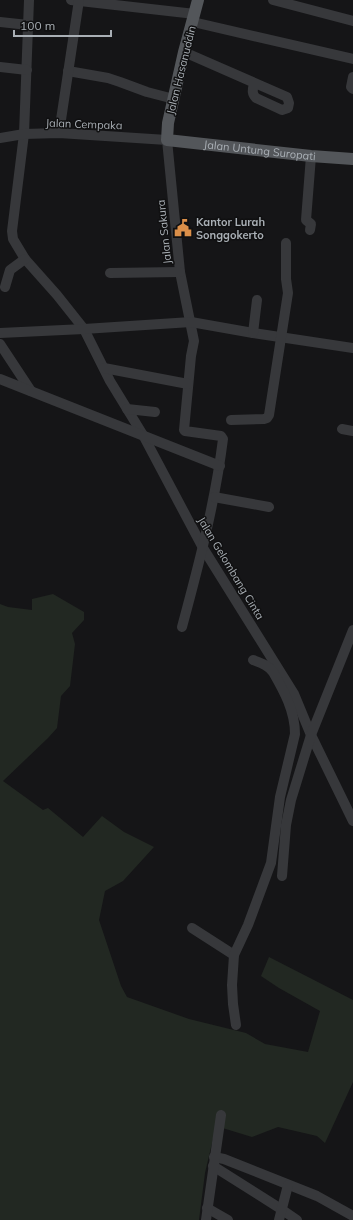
<svg xmlns="http://www.w3.org/2000/svg" width="353" height="1220" font-family="Mulish,sans-serif">
	<rect width="100%" height="100%" fill="#151517"/>
	<path fill="#222822" d="M53,594l31,18v8l-12,13 3,11 -5,42 -9,10 -4,32 -9,10 -45,43 40,29 5,-2 35,29 19,-21 22,16 30,15 -31,34 -18,10 -6,29 22,66 6,11 62,22 57,14 19,11 43,8 12,-41 -41,-23 -18,-12 8,-19 84,43v82l-28,61 -8,-7 -39,-9 -26,10 -36,-11 -11,47 -6,47h-199v-616l8,3 24,3v-11z"/>
	<g fill="none" stroke-linecap="round" stroke-linejoin="round">
		<g stroke="#37383b" stroke-width="10">
			<path d="M29,0l-5,134 -12,97 1,8 12,20 32,36 27,34 26,52 33,54 60,113 91,146 17,41 42,86"/>
			<path d="M71,0l124,14"/>
			<path d="M273,0l80,21"/>
			<path d="M0,22l28,3"/>
			<path d="M193,22l160,37"/>
			<path d="M184,52l103,45 2,6 -1,5 -6,2 -26,-12c-5,-5 -3,-9 -2,-15"/>
			<path d="M0,67l27,3"/>
			<path d="M68,71l40,7 12,4 27,10 27,7"/>
			<path d="M353,77l-2,10 2,2"/>
			<path d="M59,133l20,-133"/>
			<path d="M0,138l24,-4 35,-1 108,7 13,132 14,69 -3,15 -7,74 1,1 36,5 2,3c-8,64 -24,125 -41,188"/>
			<path d="M310,230l1,-6 -5,-4 5,-64"/>
			<path d="M110,273l70,-1"/>
			<path d="M5,287l5,-17 15,-11"/>
			<path d="M0,333l84,-4 107,-7 62,11 100,15"/>
			<path d="M253,333l4,-33"/>
			<path d="M0,344l31,47"/>
			<path d="M104,368l84,16"/>
			<path d="M0,379l220,87"/>
			<path d="M127,409l28,3"/>
			<path d="M231,420l33,-1 3,-1 2,-3 19,-122 -2,-14v-36"/>
			<path d="M342,429l11,2"/>
			<path d="M214,497l55,10"/>
			<path d="M282,876l4,-51 5,-25 20,-65 42,-105"/>
			<path d="M192,928l42,27"/>
			<path d="M236,1025l-3,-21 -1,-19 2,-30 14,-30 23,-62 9,-66 15,-63c0,-23 -11,-43 -22,-62 -5,-7 -12,-9 -20,-12"/>
			<path d="M214,1157l10,2 93,37 36,20"/>
			<path d="M213,1166l68,43 16,11"/>
			<path d="M207,1208l21,12"/>
			<path d="M206,1220l15,-105"/>
			<path d="M279,1220l9,-35"/>
		</g>
		<path stroke="#53565a" stroke-width="12" id="s1" d="M198,0l-14,52 -16,71 -1,17 144,16 42,3"/>
	</g>
	<defs>
		<g id="civic-bare" transform="scale(1.38)"><path d="M-.6-6.5H3V-4.5H.6V-3L4-1V1h2V6H-6V1h2V-1L-.6-3ZM-1.2 2.5V6h2.4V2.5Z" fill="#db8f49" stroke="#101011" stroke-width="2.5" paint-order="stroke"/></g>
	</defs>
	<g fill-rule="evenodd">
		<use href="#civic-bare" x="183" y="228"/>
	</g>
	<g text-anchor="middle" dominant-baseline="central" stroke-width="3" stroke-linejoin="round" paint-order="stroke">
		<g font-size="11" fill="#a9afb5" stroke="#101011">
			<text transform="translate(181 70) rotate(-76)">Jalan Hasanuddin</text>
			<text transform="translate(84 124) rotate(2)">Jalan Cempaka</text>
			<text stroke="none"><textPath href="#s1" startOffset="237">Jalan Untung Suropati</textPath></text>
			<text transform="translate(164 232) rotate(-96)">Jalan Sakura</text>
			<text transform="translate(231 568) rotate(59)">Jalan Gelombang Cinta</text>
		</g>
		<g font-size="11" font-weight="bold" fill="#a9afb5" stroke="#101011" text-anchor="start">
			<text x="196" y="222">Kantor Lurah<tspan x="196" dy="13">Songgokerto</tspan></text>
		</g>
	</g>
	<path d="M14 30v6h97v-6" fill="none" stroke="#a9afb5" stroke-width="2"/>
	<text x="20" y="30" font-size="12" fill="#a9afb5" stroke="#101011" stroke-width="3" paint-order="stroke">100 m</text>
</svg>
